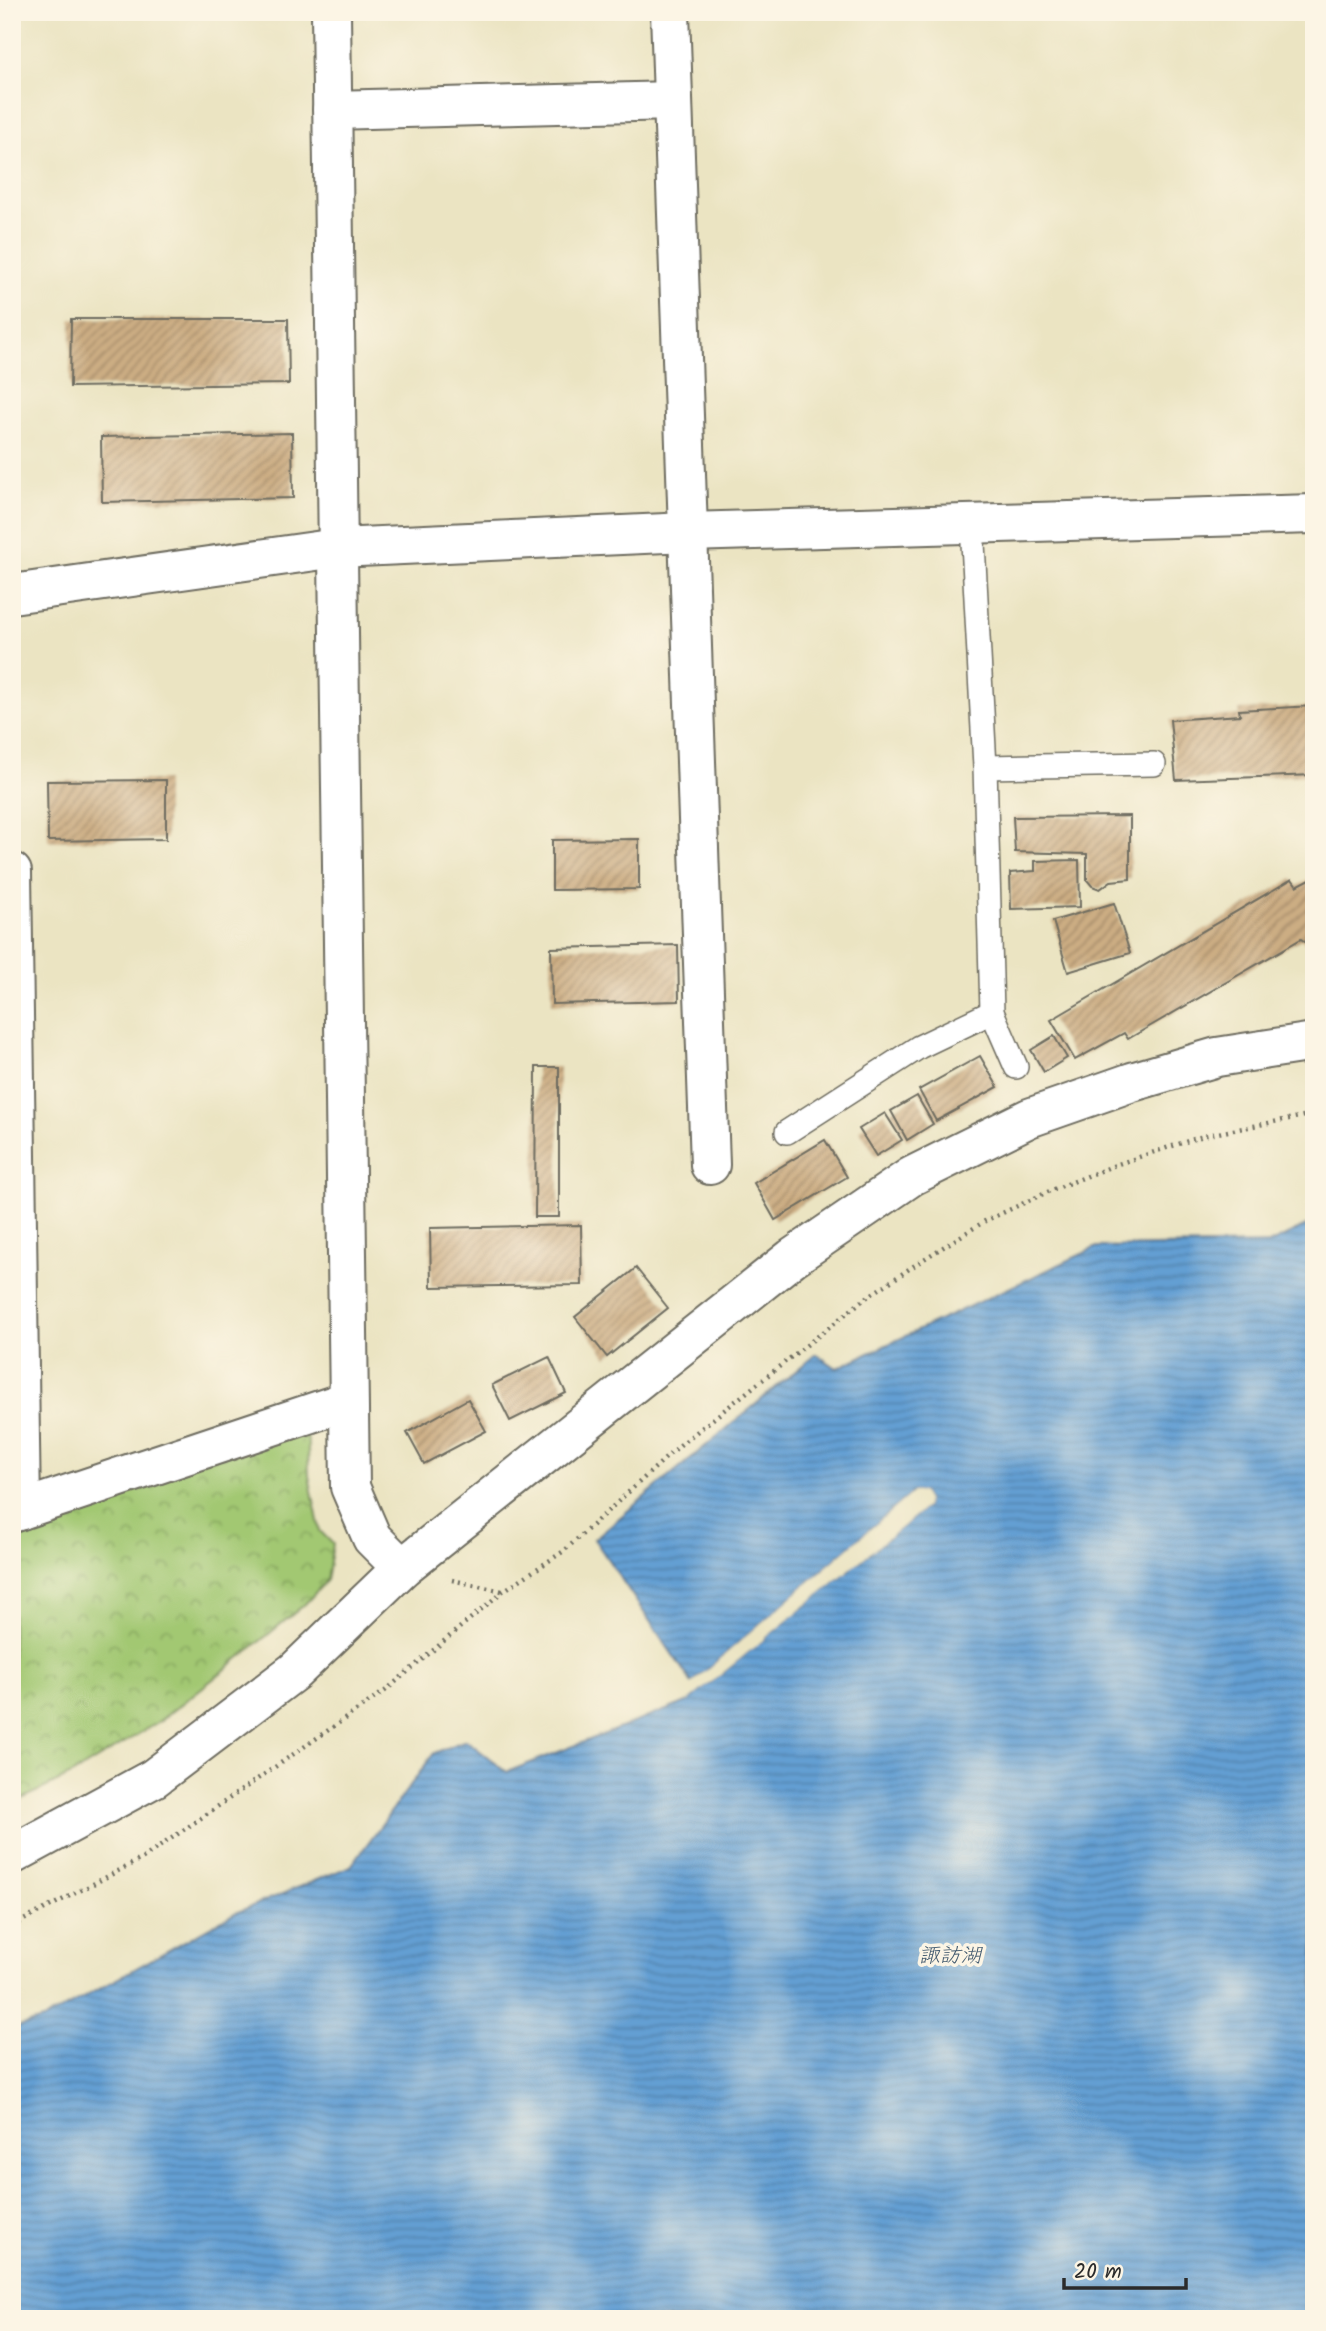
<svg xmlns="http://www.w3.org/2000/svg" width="1326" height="2331" font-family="Kalam,'Klee One',sans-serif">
	<defs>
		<pattern id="park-crowns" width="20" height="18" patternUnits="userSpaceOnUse" patternTransform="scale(1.75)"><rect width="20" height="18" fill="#a2c872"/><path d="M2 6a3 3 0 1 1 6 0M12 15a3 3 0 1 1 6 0" fill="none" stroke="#84a35e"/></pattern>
		<pattern id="water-rules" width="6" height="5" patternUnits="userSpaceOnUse" patternTransform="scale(1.75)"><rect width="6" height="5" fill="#639fd3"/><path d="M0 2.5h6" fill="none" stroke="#5282ab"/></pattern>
		<pattern id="building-hatch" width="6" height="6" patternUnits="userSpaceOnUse" patternTransform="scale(1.75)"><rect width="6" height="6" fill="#ccad83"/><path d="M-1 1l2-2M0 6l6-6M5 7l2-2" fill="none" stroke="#a68d6b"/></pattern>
	</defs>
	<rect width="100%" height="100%" fill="#fcf5e5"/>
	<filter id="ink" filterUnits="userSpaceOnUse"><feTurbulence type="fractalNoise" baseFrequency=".0143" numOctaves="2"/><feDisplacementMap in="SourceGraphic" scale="14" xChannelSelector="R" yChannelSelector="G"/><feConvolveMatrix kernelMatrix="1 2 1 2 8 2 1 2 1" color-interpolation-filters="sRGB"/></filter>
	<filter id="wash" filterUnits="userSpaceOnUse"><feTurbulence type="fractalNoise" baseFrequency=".00686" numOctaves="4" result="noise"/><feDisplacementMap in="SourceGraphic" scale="28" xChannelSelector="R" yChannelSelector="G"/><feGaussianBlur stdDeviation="1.57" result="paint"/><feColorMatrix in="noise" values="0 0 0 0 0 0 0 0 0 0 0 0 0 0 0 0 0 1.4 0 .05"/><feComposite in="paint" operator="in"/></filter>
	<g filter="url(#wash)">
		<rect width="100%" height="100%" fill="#ebe4c2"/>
		<path fill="url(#park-crowns)" stroke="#667a4e" stroke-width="2" d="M307,1423l2,53 11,55 13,13 -6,36 -23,25 -78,64 -68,53 -85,52 -61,30v-280z"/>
		<path fill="url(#water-rules)" stroke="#47657f" stroke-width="2" d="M1314,1222v1097h-1302v-290l31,-9 192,-107 116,-47 83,-113 32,-13 41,32 180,-70 239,-195 1,-7 -5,-8h-9l-221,191 -98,-144 222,-185 21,14 260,-121 172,-3z"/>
		<path fill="#ebe4c2" d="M913,1492h9l5,8 -1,7 -239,195 1,-5 235,-192v-5l-3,-5h-6l-223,191 1,-3z"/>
		<g id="blocks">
			<g fill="url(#building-hatch)">
				<path d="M71,319h217l1,65 -219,3z"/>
				<path d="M292,433l1,65 -191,4 -1,-65z"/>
				<path d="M1314,706v69l-138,5 -6,-60 70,-5 -1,-5z"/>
				<path d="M166,780v59l-118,2 -1,-60z"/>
				<path d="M1130,816v63l-19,2 -11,8 -8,-3 -5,-6v-26l-72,-2 -2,-35z"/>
				<path d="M639,839v50l-87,1v-50z"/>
				<path d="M1079,860l1,47 -69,2 -1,-36 25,-2v-10z"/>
				<path d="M1314,877v72l-13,-10 -173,100 -4,-6 -49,27 -24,-40 241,-141 5,7z"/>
				<path d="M1114,903l16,50 -62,19 -15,-51z"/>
				<path d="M678,945l1,56 -127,3 -1,-56z"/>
				<path d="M1054,1036l13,22 -23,14 -13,-22z"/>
				<path d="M980,1056l18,31 -62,34 -17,-31z"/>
				<path d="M536,1067h23v150h-24z"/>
				<path d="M917,1096l16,28 -26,16 -16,-29z"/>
				<path d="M885,1113l17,27 -26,16 -17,-27z"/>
				<path d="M825,1140l22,37 -72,43 -21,-37z"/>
				<path d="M581,1225l1,60 -151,2 -1,-59z"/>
				<path d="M636,1268l32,40 -61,49 -32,-40z"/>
				<path d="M549,1357l17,36 -56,28 -18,-36z"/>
				<path d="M468,1399l18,32 -62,33 -17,-31z"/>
			</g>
		</g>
	</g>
	<g filter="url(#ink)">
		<use href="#blocks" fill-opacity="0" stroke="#6e6c60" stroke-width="2"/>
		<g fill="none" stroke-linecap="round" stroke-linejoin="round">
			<g stroke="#6e6c60" stroke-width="26">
				<g id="service">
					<path d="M972,524l13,243 7,245 24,55"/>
					<path d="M985,767l169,-3"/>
					<path d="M787,1132l132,-85 73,-35"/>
				</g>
			</g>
			<g stroke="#6e6c60" stroke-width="42">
				<g id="minor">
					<path d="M670,12l40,1153"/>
					<path d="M332,110l341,-9"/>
					<path d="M12,594l325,-46 351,-16 626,-18"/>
					<path d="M12,872l9,638"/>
					<path d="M12,1513l335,-112"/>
				</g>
			</g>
			<g stroke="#6e6c60" stroke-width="42">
				<g id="tertiary">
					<path d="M331,12l19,1475 22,51 30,30"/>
					<path d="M12,1855l142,-77 141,-107 107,-103 390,-310 120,-82 117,-58 103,-36 85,-25 97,-15"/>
				</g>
			</g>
			<g stroke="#6e6c60" stroke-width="4.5" stroke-dasharray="2 5" stroke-linecap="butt">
				<path d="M452,1580l50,11"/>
				<path d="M12,1926l131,-68 242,-167 118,-100 61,-40 116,-106 186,-147 58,-39 61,-38 67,-31 66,-26 85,-28 111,-22"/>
			</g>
			<use href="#service" stroke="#fff" stroke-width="23"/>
			<use href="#minor" stroke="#fff" stroke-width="38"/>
			<use href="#tertiary" stroke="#fff" stroke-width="38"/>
		</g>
	</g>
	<g text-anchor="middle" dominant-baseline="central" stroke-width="7" stroke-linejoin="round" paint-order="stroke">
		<g font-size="21" font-style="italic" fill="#41596e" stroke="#fcf5e5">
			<text x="950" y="1956">諏訪湖</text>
		</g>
	</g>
	<rect width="1326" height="2331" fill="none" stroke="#fcf5e5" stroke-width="42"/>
	<path d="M1064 2278v10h122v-10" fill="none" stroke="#2b2b2b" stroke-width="3.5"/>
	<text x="1074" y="2278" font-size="21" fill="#2b2b2b" stroke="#fcf5e5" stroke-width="5" paint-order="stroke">20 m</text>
</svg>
